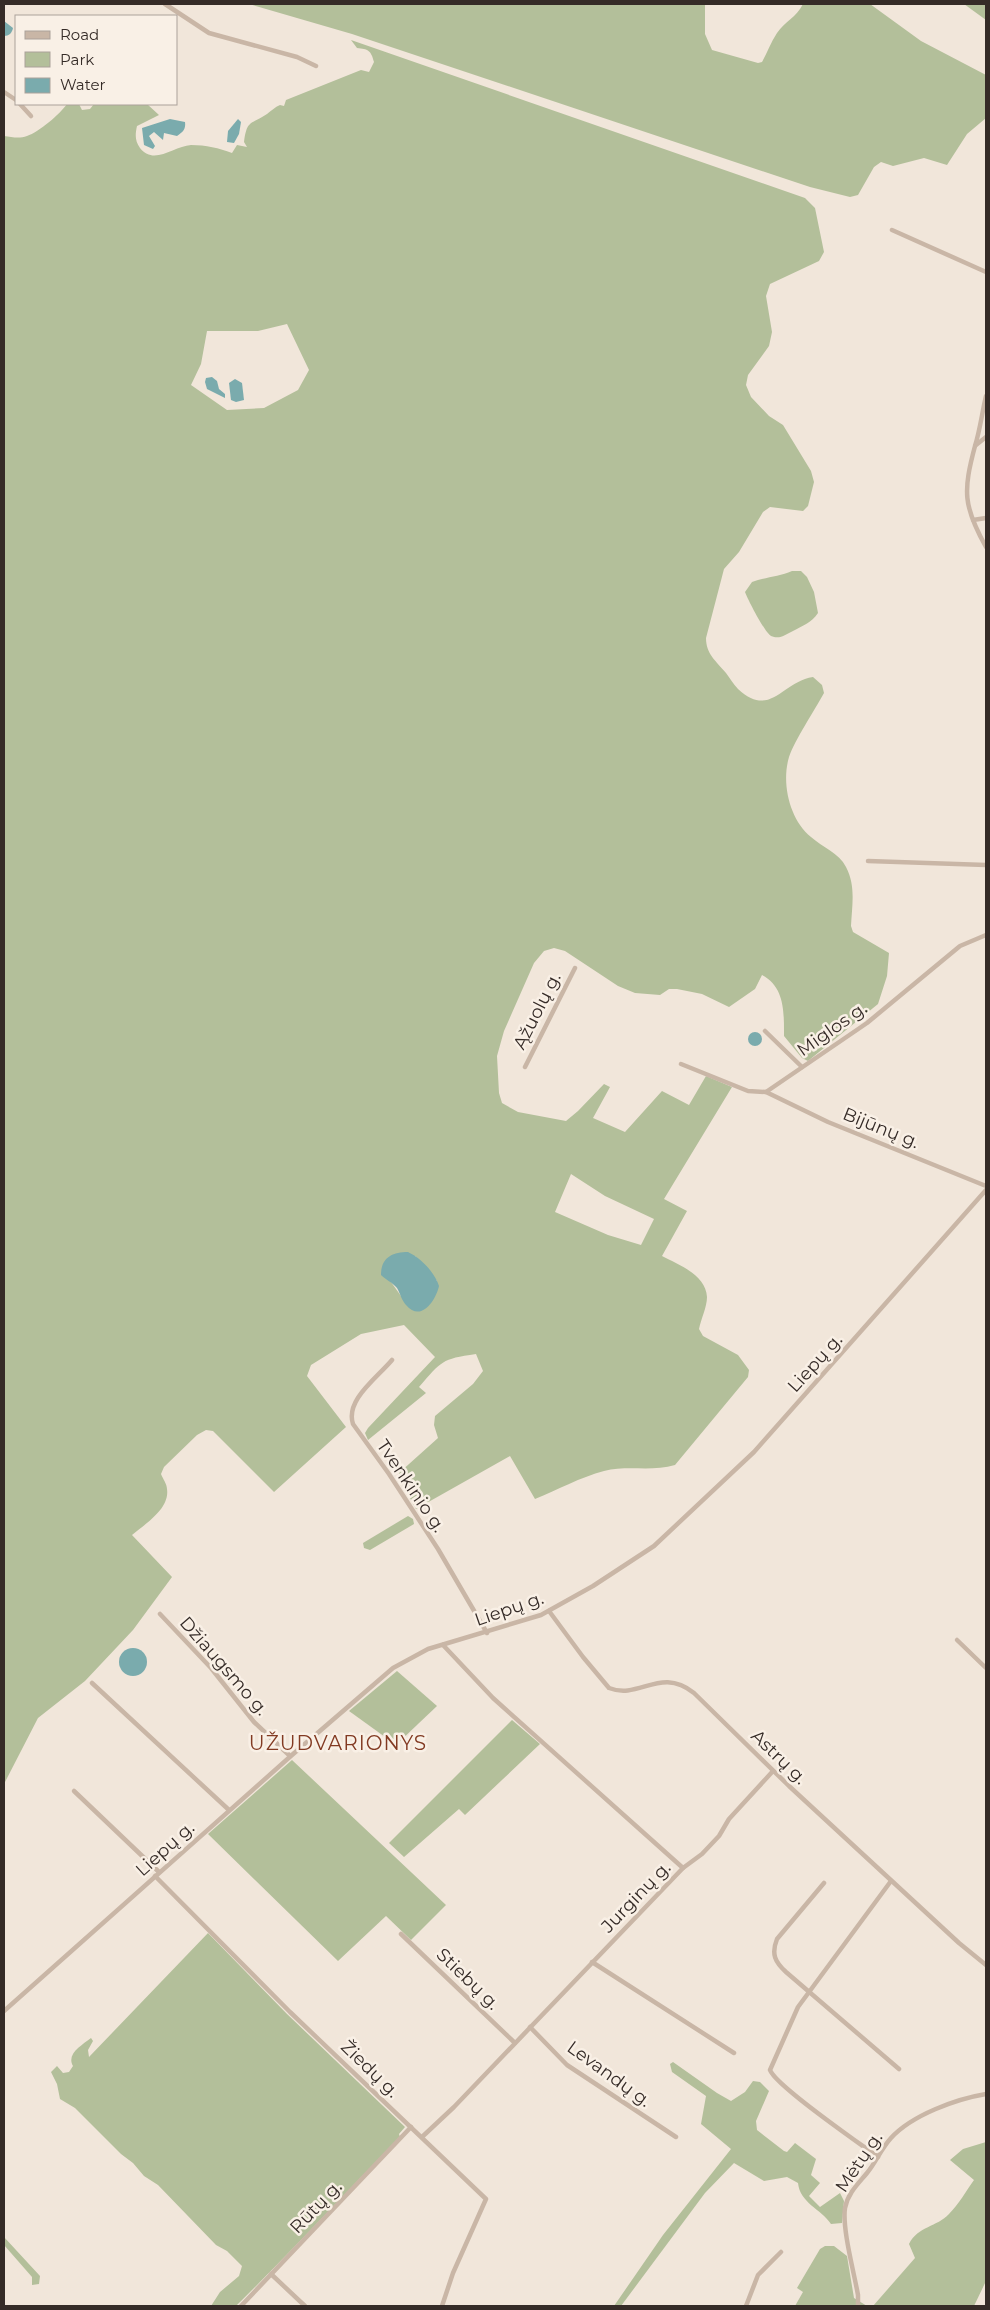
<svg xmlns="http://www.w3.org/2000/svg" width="990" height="2310" font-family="Montserrat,sans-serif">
	<rect width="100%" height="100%" fill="#f1e6da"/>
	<g fill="#b3bf9a" fill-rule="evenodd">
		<path d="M249,4h456v30l7,16 46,13 4,-1c5,-9 9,-20 15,-29 8,-12 19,-15 26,-29h67l51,37 65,34v43l-19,16 -20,31 -23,-7 -31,8 -12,-4 -7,5 -16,28 -8,2 -40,-10 -458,-153z"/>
		<path d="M964,4h22v16z"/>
		<path d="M351,40l454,158 10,10 9,44 -5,9 -49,23 -4,12 6,36 -3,14 -21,29 -2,10 5,12 18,19 14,9 28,46 3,11 -6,24 -5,5 -33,-4 -7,5 -24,40 -15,17 -18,69c0,16 10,23 20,35 4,5 7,11 12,16 33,30 43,-7 75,-12l9,8 2,8c-10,18 -29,47 -35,64 -8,27 1,63 22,80 11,10 28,16 35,30 10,19 6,38 5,59l2,6 36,21 -2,23 -9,28 -70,57 -6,-3 -18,-22c0,-23 1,-49 -22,-61l-7,14 -26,18 -27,-13 -25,-5h-8l-9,6 -25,-2 -17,-7 -53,-35 -11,-3 -10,3 -10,12 -30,68 -7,25 2,37 3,10 16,9 48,9 12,-10 26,-27 6,3 -17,31 32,14 37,-41 27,14 17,-29 26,11 -68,112 23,12 -25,45c17,9 44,19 45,41 0,10 -6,22 -8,32l4,7 35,19 11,15 -1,7 -73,88c-23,7 -48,0 -71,6 -23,6 -47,19 -69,28l-25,-43 -94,53 -17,-31v-5l39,-35 -4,-13 1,-9 38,-32 10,-13 -7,-17c-35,5 -34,7 -57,33l7,6 -58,47 -3,-7 3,-5 67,-71 -31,-32 -43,9 -50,31 -4,11 39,51 -72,65 -61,-61 -7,-1 -9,5 -33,32 -3,7c2,5 6,10 6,15 3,20 -22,35 -35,46l40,42 -39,53 -48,51 -47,37 -34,66v-1648c8,1 15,3 23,0 12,-4 33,-22 40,-32h12l3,6 8,-1 4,-5h53l12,11 -22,11c-2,9 -2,15 3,22 14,18 34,-2 51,-3 15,0 28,3 41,8l5,-8 10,2 -3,-5c3,-22 6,-17 23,-28 4,-3 8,-7 13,-9l4,1 2,-6 75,-30 8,2 5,-10c-3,-12 -6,-13 -17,-14zM287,324l22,46 -11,20 -34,18 -37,2 -36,-25 10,-21 6,-33h51zM571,1174l34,22 49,23 -13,26 -33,-10 -53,-23zM415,1256l22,25 -36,15 -10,-14z"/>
		<path d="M792,571h9l6,6 7,15 4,21c-7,10 -14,12 -25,18 -7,3 -13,9 -22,5 -6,-3 -23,-36 -26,-44l7,-10c13,-5 27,-5 40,-11z"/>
		<path d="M408,1516l5,3 1,5 -44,26 -6,-2 -1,-5z"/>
		<path d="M397,1671l40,35 -39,37 -6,-1 -43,-31z"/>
		<path d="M512,1720l28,24 -75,71 -6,-6 -55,48 -15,-14z"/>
		<path d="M292,1760l154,145 -35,35 -25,-24 -48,45 -130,-127z"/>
		<path d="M208,1933l79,81 118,113 -6,7 1,3c-55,56 -108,114 -164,169h-25l9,-14 19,-16 3,-10 -15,-15 -11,-6 -58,-60 -14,-9 -11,-13 -12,-9 -46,-46 -15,-9 -3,-15 -6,-12 6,-6 6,7 6,-1 4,-6c-7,-12 9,-21 18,-28l2,3 -5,9 1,7z"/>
		<path d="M673,2062l44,31 14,8 14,-9 8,-11 7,1 9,9 -13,30 1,9 27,21 3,1 8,-9 21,16 -5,16 9,8 -11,13 11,11 20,-14 4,8 -2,22 -11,1c-10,-15 -31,-21 -33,-41l-11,-6 -23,4 -30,-18 -29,30 -84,113h-7l49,-71 68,-86 -30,-25 5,-28 -34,-24 -2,-8z"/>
		<path d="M986,2142v139l-12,25h-101l42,-48 -6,-14c9,-18 28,-17 40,-30 10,-10 17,-23 25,-34l-24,-20 13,-11z"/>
		<path d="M4,2237l36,39 -1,8 -7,1v-8l-28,-32z"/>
		<path d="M825,2246h9l13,10 7,42 13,8h-72l8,-14 -6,-4 23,-39z"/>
	</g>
	<g fill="#7aabad">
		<path d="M4,21l9,7c-1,5 -4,8 -9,8z"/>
		<path d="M170,119l15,3c1,7 -2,10 -8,14l-13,-3 -1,7 -9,-8 -5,4 6,10 -2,3 -9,-4 -2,-17z"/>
		<path d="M238,119l3,3 -2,12 -5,9 -7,-1 1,-11z"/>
		<path d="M206,378l6,-1 5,4 2,8 6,5v4l-18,-9 -2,-7z"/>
		<path d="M235,379l7,4 2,17 -8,2 -5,-2 -2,-17z"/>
		<circle cx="755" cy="1039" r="7"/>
		<path d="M408,1252c13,6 27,21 31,34 -3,14 -18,37 -33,19 -4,-4 -6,-12 -9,-17 -5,-6 -11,-8 -16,-13 0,-18 12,-23 27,-23z"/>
		<circle cx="133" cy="1662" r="14"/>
	</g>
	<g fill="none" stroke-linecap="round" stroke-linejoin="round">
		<g stroke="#c9b6a6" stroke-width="4.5">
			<path d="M165,4l44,29 88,24 19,9"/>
			<path d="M4,92l12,8"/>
			<path d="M20,104l11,12"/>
			<path d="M892,230l94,42"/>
			<path d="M986,396c-4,17 -6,34 -11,50 -12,45 -12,60 11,101"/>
			<path d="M976,445l10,-8"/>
			<path d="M973,520l13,-2"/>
			<path d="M868,861l118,4"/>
			<path d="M765,1031l37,36"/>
			<path d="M681,1064l67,27 18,1 101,-69 93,-77 26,-11"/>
			<path d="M525,1067l50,-99"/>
			<path d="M766,1092l62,30 158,64"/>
			<path d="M392,1360c-15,18 -47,40 -39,64l36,50 49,75 49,84"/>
			<path d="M549,1611l34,46 26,31c31,12 51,-22 85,5l95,93 170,157 27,22"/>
			<path d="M160,1614l51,54 43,54 36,34"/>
			<path d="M957,1640l29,28"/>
			<path d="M92,1683l137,127"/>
			<path d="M74,1791l85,81"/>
			<path d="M683,1868l19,-14 17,-18 10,-17 44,-48"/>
			<path d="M155,1876l135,136 196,187 -33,74 -11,33"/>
			<path d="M824,1883l-47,56c-6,15 -2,23 9,33l113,97"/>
			<path d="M401,1934l114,109"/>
			<path d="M592,1962l142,91"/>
			<path d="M4,2011l288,-256 101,-87 35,-19 113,-34 52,-29 61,-40 100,-94 232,-262"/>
			<path d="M530,2027l37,38 109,72"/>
			<path d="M422,2137l32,-30 229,-239 -190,-170 -50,-53"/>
			<path d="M878,2157c-19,-14 -102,-71 -108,-87l28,-63 93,-126"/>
			<path d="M271,2274l34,32"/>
			<path d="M241,2306l170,-179"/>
			<path d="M746,2306l12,-31 23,-23"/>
			<path d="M858,2306v-11c-4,-23 -16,-66 -13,-87 3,-15 13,-24 22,-35 9,-11 14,-24 24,-35 21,-23 65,-39 95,-44"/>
		</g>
	</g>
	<g text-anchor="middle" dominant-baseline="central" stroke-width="5" stroke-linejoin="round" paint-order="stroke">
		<g font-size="18" fill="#352b27" stroke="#f9f0e6">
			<text transform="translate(537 1011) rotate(-63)">Ąžuolų g.</text>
			<text transform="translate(832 1029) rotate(-35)">Miglos g.</text>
			<text transform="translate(881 1128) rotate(22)">Bijūnų g.</text>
			<text transform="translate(815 1363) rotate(-48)">Liepų g.</text>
			<text transform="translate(411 1486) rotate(56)">Tvenkinio g.</text>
			<text transform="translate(509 1609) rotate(-19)">Liepų g.</text>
			<text transform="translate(224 1666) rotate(49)">Džiaugsmo g.</text>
			<text transform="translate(779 1757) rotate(44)">Astrų g.</text>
			<text transform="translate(165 1849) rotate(-42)">Liepų g.</text>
			<text transform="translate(636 1897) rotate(-46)">Jurginų g.</text>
			<text transform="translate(468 1979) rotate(44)">Stiebų g.</text>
			<text transform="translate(370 2069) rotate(44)">Žiedų g.</text>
			<text transform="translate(609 2074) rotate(36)">Levandų g.</text>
			<text transform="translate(859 2162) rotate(-56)">Mėtų g.</text>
			<text transform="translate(316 2207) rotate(-46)">Rūtų g.</text>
		</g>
		<g font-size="20" letter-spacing="1" fill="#823a22" stroke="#f9f0e6">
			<text x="338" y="1743">UŽUDVARIONYS</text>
		</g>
	</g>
	<rect width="990" height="2310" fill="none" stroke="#352b27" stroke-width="10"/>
	<rect x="15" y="15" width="162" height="90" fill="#f9f0e6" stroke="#aba19a"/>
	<rect x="25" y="31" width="25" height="8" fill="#c9b6a6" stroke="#aba19a"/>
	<text x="60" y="40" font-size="15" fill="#352b27">Road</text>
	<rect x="25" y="52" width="25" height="15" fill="#b3bf9a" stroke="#aba19a"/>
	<text x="60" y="65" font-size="15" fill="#352b27">Park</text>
	<rect x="25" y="78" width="25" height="15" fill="#7aabad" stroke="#aba19a"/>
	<text x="60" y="90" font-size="15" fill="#352b27">Water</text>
</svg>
